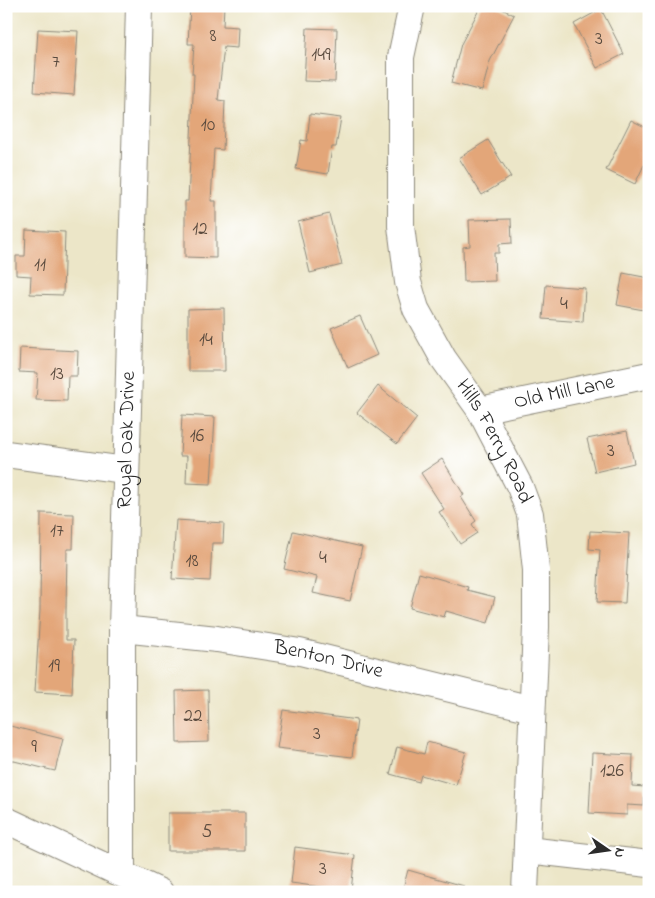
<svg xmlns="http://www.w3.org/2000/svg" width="655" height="898" font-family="'Indie Flower',sans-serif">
	<rect width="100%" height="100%" fill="#fff"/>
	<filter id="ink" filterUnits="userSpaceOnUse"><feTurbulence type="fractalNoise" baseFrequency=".02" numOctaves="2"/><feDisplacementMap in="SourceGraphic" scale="10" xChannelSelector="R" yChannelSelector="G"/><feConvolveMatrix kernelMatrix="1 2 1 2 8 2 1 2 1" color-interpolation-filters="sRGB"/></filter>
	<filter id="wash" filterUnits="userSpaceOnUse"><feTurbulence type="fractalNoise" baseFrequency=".0096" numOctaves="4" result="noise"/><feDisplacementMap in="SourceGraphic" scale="20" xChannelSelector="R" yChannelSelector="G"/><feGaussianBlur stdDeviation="1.12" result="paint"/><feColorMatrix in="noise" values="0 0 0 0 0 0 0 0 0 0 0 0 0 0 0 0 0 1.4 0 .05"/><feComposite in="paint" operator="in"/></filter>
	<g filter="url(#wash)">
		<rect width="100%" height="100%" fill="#ece6c8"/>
		<g id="blocks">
			<g fill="#e3a679">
				<path d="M190,6h34l-1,20 15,1 -1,21 -13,-1 -6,53 7,1 -2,49 -9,-1 -3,52h5v57l-31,-1v-56h3l6,-127h-2l2,-30h-6z"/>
				<path d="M481,6h15l18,9 -24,46 -8,30 -31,-8 10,-39z"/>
				<path d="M601,9l23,45 -27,14 -23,-44z"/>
				<path d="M307,28l30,1 -2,53 -31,-1z"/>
				<path d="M38,29l40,2 -4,64 -40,-3z"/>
				<path d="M310,114l31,4 -5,29h-4l-4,27 -32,-5 5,-29 6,1z"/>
				<path d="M631,120l18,9v38l-5,-2 -9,19 -29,-14z"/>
				<path d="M488,140l23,37 -29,18 -23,-37z"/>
				<path d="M329,214l13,51 -32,8 -12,-51z"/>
				<path d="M511,219l1,24 -13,1v9h-5l1,28 -31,1 -1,-35 7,-1 -1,-26z"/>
				<path d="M26,230l39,2 -2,63 -33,-1 1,-18 -15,-1v-19h9z"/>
				<path d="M623,273l26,5v33l-32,-6z"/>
				<path d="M546,285l39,3 -2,34 -40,-3z"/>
				<path d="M224,308l1,63h-37v-62z"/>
				<path d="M360,316l17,39 -29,13 -17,-40z"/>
				<path d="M20,348l58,3 -1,25h-9l-1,25 -31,-1 2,-27 -19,-1z"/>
				<path d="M378,386l39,32 -20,26 -40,-31z"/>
				<path d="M182,415l33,2 -4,67 -25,-1 1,-27h-7z"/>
				<path d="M627,431l7,32 -39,9 -8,-33z"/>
				<path d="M442,459l22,36 -3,2 15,24 -4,3 5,9 -17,11 -21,-32 5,-3 -23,-36z"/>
				<path d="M41,513l33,1 -1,35h-6l-1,62v29h8l-2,54 -37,-2 5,-82z"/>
				<path d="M176,520l48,3 -1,20h-11l-2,38 -38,-2z"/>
				<path d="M293,531l69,16 -12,54 -37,-8 4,-16 -33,-8z"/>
				<path d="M590,531l39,2 -4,70 -28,-1 3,-52 -11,-1z"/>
				<path d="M419,573l49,14 -1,3 28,7 -7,26 -42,-12 -2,6 -34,-9z"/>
				<path d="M208,690l1,52 -32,1 -1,-52z"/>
				<path d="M283,710l74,10 -5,37 -75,-9z"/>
				<path d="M6,725l57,14 -8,32 -49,-12z"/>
				<path d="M427,742l39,10 -10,33 -35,-10 -2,7 -29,-8 7,-27 27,7z"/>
				<path d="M592,753l41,2 -1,31 13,1 -1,19 -17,-1v10l-38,-2z"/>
				<rect x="168" y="813" width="77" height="38"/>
				<path d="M295,847l60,8 -4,36 -60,-8z"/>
				<path d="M408,870l56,16v6h-62z"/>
			</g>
		</g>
	</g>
	<g filter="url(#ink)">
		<use href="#blocks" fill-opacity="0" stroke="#8c887a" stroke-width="1"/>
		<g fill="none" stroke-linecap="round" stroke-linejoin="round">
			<g stroke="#8c887a" stroke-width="28">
				<g id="street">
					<path id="s1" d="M412,6l-11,51v169l7,56 8,27 27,49 37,52 40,77 10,27 6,56v57l-11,265"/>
					<path id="s2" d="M480,410l169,-35"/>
					<path d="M6,454l119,16"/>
					<path id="s3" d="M122,629l95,10 83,13 232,57"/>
					<path d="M6,820l154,72"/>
					<path d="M527,850l122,14"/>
					<path id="s4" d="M122,874v-245l17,-623"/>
				</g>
			</g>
			<use href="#street" stroke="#fff" stroke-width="26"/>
		</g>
	</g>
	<g text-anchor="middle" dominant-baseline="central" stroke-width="5" stroke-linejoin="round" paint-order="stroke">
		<g font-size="19" fill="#594a3e">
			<text x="213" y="36">8</text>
			<text x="599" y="39">3</text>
			<text x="321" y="55">149</text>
			<text x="56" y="62">7</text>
			<text x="208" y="125">10</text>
			<text x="200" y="229">12</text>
			<text x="40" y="265">11</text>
			<text x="564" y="304">4</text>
			<text x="206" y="340">14</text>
			<text x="57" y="374">13</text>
			<text x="197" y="436">16</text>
			<text x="611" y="451">3</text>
			<text x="57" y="531">17</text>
			<text x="323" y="558">4</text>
			<text x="192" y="561">18</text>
			<text x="54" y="666">19</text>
			<text x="193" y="716">22</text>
			<text x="317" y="734">3</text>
			<text x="34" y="747">9</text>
			<text x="612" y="771">126</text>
			<text x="207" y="832">5</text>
			<text x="323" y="869">3</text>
		</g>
		<g font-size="21" fill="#2b2b2b" stroke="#fff">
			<text stroke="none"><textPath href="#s2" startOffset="86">Old Mill Lane</textPath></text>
			<text stroke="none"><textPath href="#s4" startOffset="434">Royal Oak Drive</textPath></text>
			<text stroke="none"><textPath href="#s1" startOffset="460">Hills Ferry Road</textPath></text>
			<text stroke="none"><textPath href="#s3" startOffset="209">Benton Drive</textPath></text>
		</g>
	</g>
	<rect width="655" height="898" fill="none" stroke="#fff" stroke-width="25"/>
	<g transform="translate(608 850) rotate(103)" stroke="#ffffff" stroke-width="4" paint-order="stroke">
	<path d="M0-4L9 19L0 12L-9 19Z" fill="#2b2b2b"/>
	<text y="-8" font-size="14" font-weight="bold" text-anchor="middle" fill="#2b2b2b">N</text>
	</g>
</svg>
